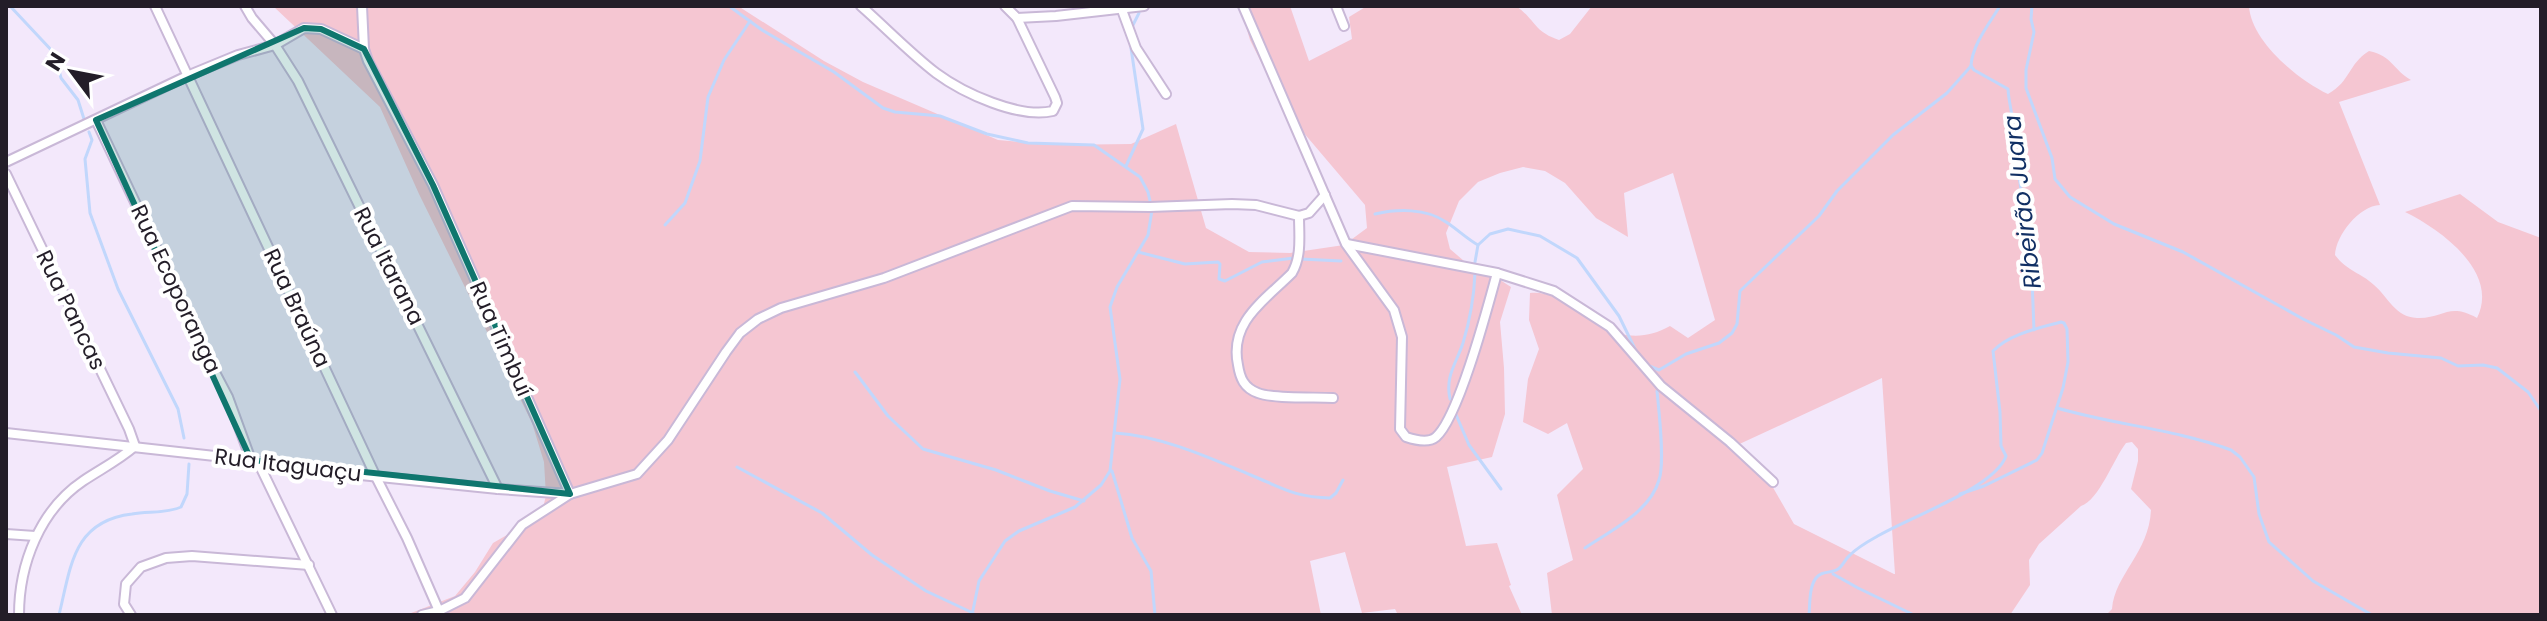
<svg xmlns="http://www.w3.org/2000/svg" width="2547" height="621" font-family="Poppins,sans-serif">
	<rect width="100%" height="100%" fill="#f3e8fb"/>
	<path fill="#f5c6d2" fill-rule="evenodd" d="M273,6h465l86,55 39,21 135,58 54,5 79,-1 45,-20 30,104 43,24 41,1 54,-8 23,-17 -2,-23 -62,-73 -27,-40 -26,-52 -10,-34h50l19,55 43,-22 -3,-22 18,-11h149c21,15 17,25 43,34l11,-6 22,-28h657c2,35 49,74 79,88 23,-13 20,-30 41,-43 24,5 24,19 42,29l-72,22 41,103c-21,1 -44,30 -45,50 13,17 25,17 39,30 15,13 21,32 43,33 27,1 31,-16 60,0 23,-46 -37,-89 -72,-106l55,-18 38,28 43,16v377h-435l6,-6c3,-35 37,-56 39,-99l-20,-21 7,-28v-12l-6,-7 -6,1c-13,17 -27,57 -45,63l-42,38 -10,16 1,25 -20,30h-458l-5,-42 26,-13 -16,-65 26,-26 -16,-46 -19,11 -25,-12 5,-43 11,-30 -10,-29 1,-27c29,-3 62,25 86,40 20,5 36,3 54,-7l18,12 27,-18 -42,-147 -49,20 4,44 -32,-19 -31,-35 -20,-12 -22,-4 -23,6 -22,9 -19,19 -13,32 4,16 14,12 19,8 28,18 -11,35 4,46 1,46 -13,43 -45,10 19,79 31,-3 14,42 -2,1 13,29h-124l-3,-6 -33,4 -17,-61 -35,9 11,54h-915l49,-19 20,-24 18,-29 31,-18 18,-14 4,-15 -2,-34 -12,-39 -113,-229 -39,-87zM1882,378l13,196h-1l-100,-50 -27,-47 -34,-30z"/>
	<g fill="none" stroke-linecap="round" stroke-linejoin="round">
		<g stroke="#c1d7fc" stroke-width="3">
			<path d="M10,6l45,48 6,24 17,22 6,19"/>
			<path d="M729,6l33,24 72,42 49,36 12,4 45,4 47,18 41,9 66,2 46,32 8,15 4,18 -4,25 -31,52 -7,20 10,72 -10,92 -9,14 -26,22 -56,24 -14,10 -26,40 -7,34"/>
			<path d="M2032,6l-1,13 3,13 -8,38v18l26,70 3,21 15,18 44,27 69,28 120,67 33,16 18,12 34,6 53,5 17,8 25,-1 14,3 31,24 13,19"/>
			<path d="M1132,27l7,-14"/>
			<path d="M1971,66l3,4 34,19c1,18 7,30 5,49l18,115 3,77"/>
			<path d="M1971,66c1,-21 18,-42 29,-60"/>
			<path d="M89,132l3,8 -7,19 5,54 28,76 60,120 6,29"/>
			<path d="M1126,166l17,-37 -12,-81"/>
			<path d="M1375,214c22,-5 51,-6 71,8 11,7 20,16 32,23"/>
			<path d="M665,225l20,-22 15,-42 8,-64 16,-37 26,-39"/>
			<path d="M1138,252l47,12 33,-2 2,2 -1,15 6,2 37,-19 32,-4"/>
			<path d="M1301,259l40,2"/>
			<path d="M1475,262l3,-17 12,-11 18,-5 32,7 37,22 42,58 18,37"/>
			<path d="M1647,365l12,5 27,-16 33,-11 13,-10 5,-9 3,-33 79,-75 18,-25 56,-56 54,-42 24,-27"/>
			<path d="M855,372l33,44 35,33 73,21 54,21 34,10"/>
			<path d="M1450,399c-5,-23 6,-35 13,-56 7,-23 11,-46 12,-70"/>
			<path d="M2057,408c58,17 117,21 174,42l9,7 14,20 5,37 10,28 44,39 59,34"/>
			<path d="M1454,410l15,35 32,44"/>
			<path d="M1115,433c47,3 95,25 138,43 31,13 42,21 77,22l6,-5 7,-13"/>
			<path d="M737,467l85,46 50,42 54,36 47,22"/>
			<path d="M1112,471l20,67 19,33 4,44"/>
			<path d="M1585,548c25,-17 65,-36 74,-68 6,-17 0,-68 -2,-89"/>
			<path d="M1833,574l25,14 56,27"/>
			<path d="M59,615c12,-49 14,-94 73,-101 16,-3 34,0 49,-7l6,-13 2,-30"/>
			<path d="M1809,615c1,-11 0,-28 7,-37 6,-8 15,-4 22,-9 5,-3 7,-10 12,-14 7,-7 17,-13 26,-18 31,-19 119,-49 130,-81l-5,-10 -1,-34 -7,-61c16,-17 46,-23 68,-29l3,1 3,6 1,33 -5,26 -21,65 -5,7 -53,26 -24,8"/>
		</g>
		<g stroke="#c9b8d7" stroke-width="12">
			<g id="minor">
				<path d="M155,6l220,469 32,63 32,73"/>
				<path d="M245,6l7,12 23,27 23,36 200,408"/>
				<path d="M362,6l2,43 4,12 65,124 137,309"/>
				<path d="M861,6c25,22 49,47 75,67 27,20 83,46 117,38l4,-8 -2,-6 -38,-79"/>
				<path d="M1005,6l12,12 39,-2 88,-10"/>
				<path d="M1243,6l103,238 48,66 8,27 -2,92 6,8c9,3 23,6 30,0 23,-20 52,-131 61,-164"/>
				<path d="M1336,6l8,20"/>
				<path d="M1122,10l14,38 30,46"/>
				<path d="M96,120l65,137 39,87 28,53 23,63"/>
				<path d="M6,162l181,-86 51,-21 37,-10 29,-17 17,1 43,20"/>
				<path d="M6,174l123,255 6,17"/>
				<path d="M1299,216c0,19 3,40 -7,57 -28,28 -63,49 -54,92 2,13 6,23 20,28 15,6 57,4 75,5"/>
				<path d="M1347,244l150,29 57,18 56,36 51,59 69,56 43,40"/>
				<path d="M6,433l245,27 31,7 216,22 72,5"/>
				<path d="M258,462l74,153"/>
				<path d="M6,534l29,2"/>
				<path d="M19,615c0,-51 21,-105 64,-134 18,-12 36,-21 52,-35"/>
				<path d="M131,615l-7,-11 2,-20 15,-17 25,-9 26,-2 117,9"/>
				<path d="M422,615l17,-4 26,-13 57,-73 48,-31 67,-20 31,-34 58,-88 14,-19 18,-14 23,-11 103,-30 188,-72 78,1 82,-3 24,1 43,11 10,-3 16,-18"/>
			</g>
		</g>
		<use href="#minor" stroke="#fff" stroke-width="8"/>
	</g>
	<path fill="#0f766e" fill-opacity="0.2" stroke="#0f766e" stroke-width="6" stroke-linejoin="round" d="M304,28l17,1 43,20 69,136 137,309 -319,-34 -155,-340z"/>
	<g text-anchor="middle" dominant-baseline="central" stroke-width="8" stroke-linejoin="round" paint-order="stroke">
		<g font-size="22" fill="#231d28" stroke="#fff">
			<text transform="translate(389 266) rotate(63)">Rua Itarana</text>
			<text transform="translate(176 289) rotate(65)">Rua Ecoporanga</text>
			<text transform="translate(297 308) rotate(65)">Rua Braúna</text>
			<text transform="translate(71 310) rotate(64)">Rua Pancas</text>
			<text transform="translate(501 339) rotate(66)">Rua Timbuí</text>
			<text transform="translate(288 465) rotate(7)">Rua Itaguaçu</text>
		</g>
		<g font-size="24" font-style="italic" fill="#112f64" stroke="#fff">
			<text transform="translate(2022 202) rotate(-97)">Ribeirão Juara</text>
		</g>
	</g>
	<rect width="2547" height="621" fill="none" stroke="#231d28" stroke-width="16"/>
	<g transform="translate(72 72) rotate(302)" stroke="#ffffff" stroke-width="6" paint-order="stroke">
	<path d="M0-6L14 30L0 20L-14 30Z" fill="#231d28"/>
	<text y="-12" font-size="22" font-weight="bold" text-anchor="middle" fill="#231d28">N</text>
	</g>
</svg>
